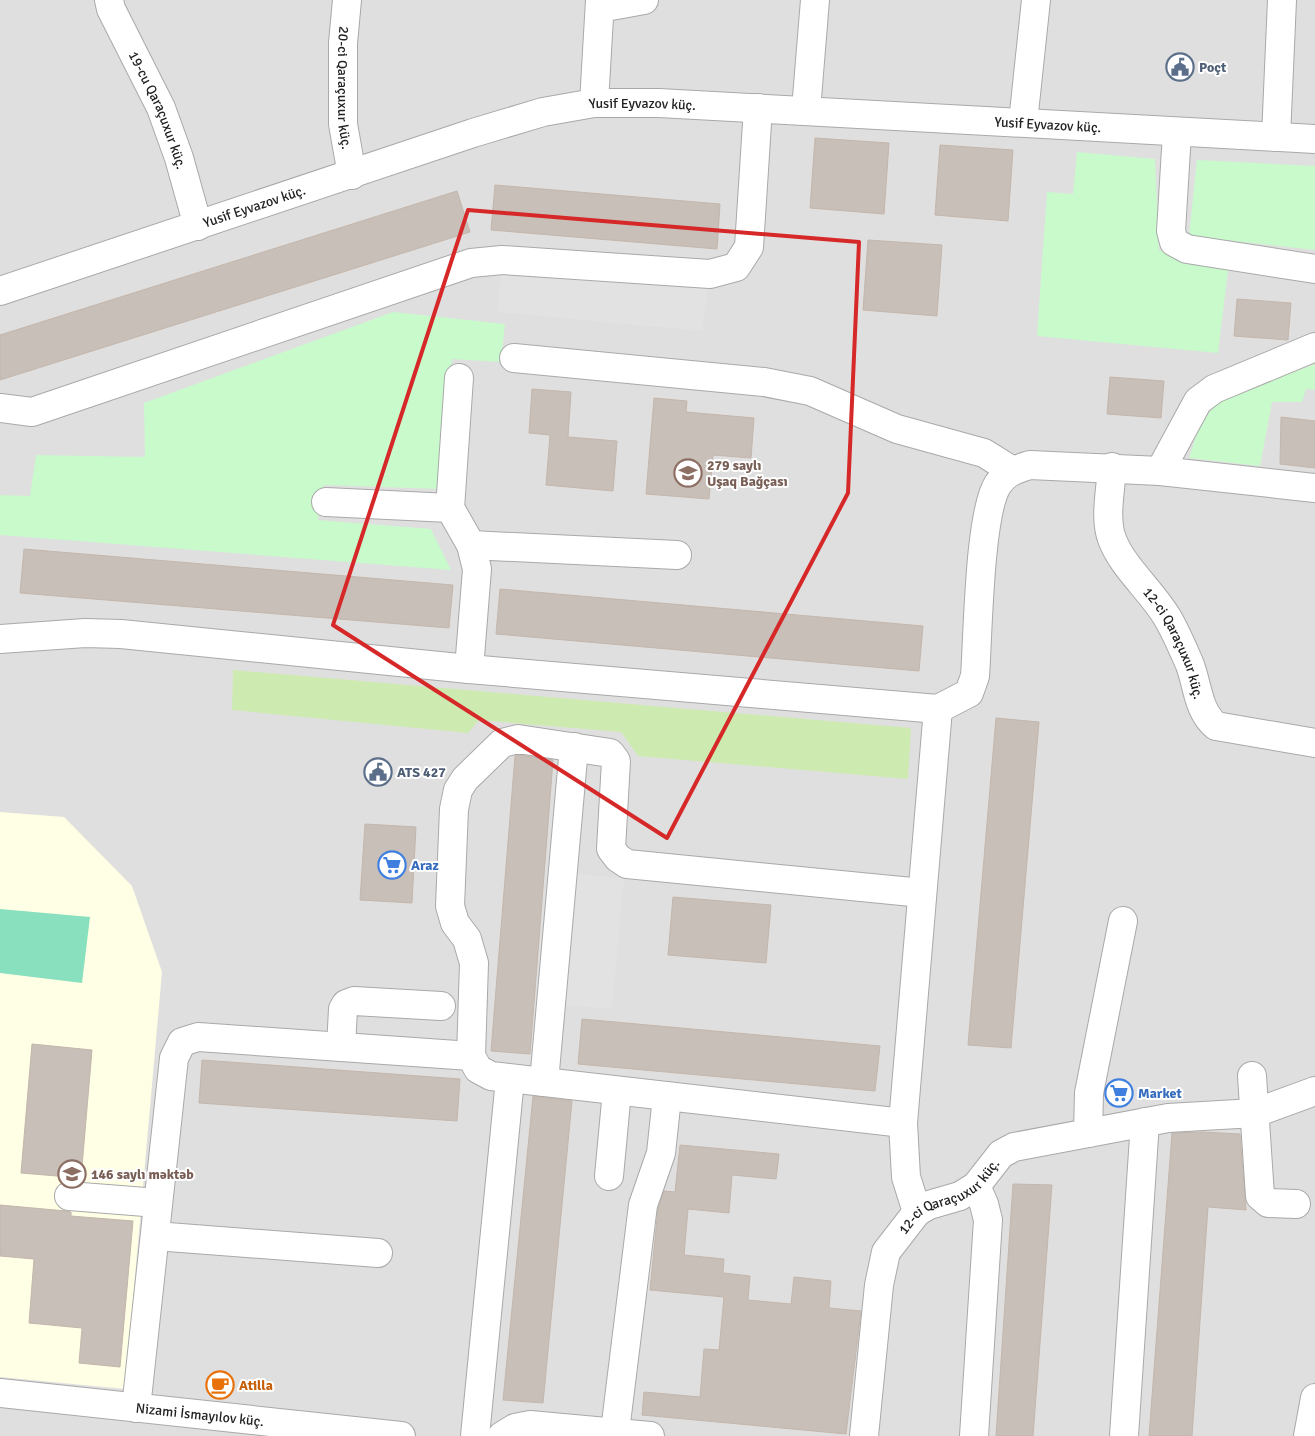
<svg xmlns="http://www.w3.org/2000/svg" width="1315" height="1436" font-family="Signika,sans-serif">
	<rect width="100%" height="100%" fill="#f2efe9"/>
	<rect fill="#e0dfdf" x="0" y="0" width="1315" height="1436"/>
	<path fill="#ffffe5" d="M0,812l64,5 68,69 30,86 -37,417 -125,-12z"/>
	<path fill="#cdebb0" d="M233,670l678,58 -3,51 -270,-23 -17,-24 -142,-12 -11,13 -236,-23z"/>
	<g fill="#c8facc">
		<path d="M1077,152l78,7 4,91 69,20 -10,83 -181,-17 10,-144 26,2z"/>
		<path d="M1197,160l118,6v84l-126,-14z"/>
		<path d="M393,312l112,12 -4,38 -49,-3 -12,130 -116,-4 -6,35 113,9 20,41 -451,-35v-40l30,1 6,-41 109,2 -1,-54z"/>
		<path d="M1315,364v26l-9,-1 -4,13h-30l-12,64 -71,-8 12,-37 20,-21z"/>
	</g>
	<path fill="#88e0be" d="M0,909l90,8 -8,66 -82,-10z"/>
	<g fill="#e2e2e2">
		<path d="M502,260l208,14 -8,57 -205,-19z"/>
		<path d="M564,873l60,5 -12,131 -59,-5z"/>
	</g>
	<g fill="#c7bfb8" stroke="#c4b6ab">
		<path d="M815,138l74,5 -5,71 -74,-6z"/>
		<path d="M940,145l73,5 -5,71 -73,-6z"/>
		<path d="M495,185l225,19 -3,45 -226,-19z"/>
		<path d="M457,191l13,41 -470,148v-45z"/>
		<path d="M868,240l74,5 -5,71 -74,-6z"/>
		<path d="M1237,299l54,4 -3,37 -54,-4z"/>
		<path d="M1110,377l54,4 -3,37 -54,-4z"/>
		<path d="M532,389l39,3 -3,45 49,4 -4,50 -67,-6 4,-50 -21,-2z"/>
		<path d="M654,398l33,3 -1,11 68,6 -3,40 -38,-3 -4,44 -63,-5z"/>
		<path d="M1281,417l34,4v47l-35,-4z"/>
		<path d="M24,549l429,36 -4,43 -429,-35z"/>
		<path d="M500,589l423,37 -4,45 -423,-37z"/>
		<path d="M996,718l43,4 -28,326 -43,-3z"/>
		<path d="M519,755l34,5 -23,294 -39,-3 24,-295z"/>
		<path d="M365,824l51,3 -4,76 -52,-3z"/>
		<path d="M673,897l98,8 -5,58 -98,-8z"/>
		<path d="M582,1019l298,27 -5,45 -297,-27z"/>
		<path d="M32,1044l60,6 -11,128 -60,-5z"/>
		<path d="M202,1060l258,19 -3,42 -258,-18z"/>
		<path d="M533,1096l39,5 -29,302 -40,-3z"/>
		<path d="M1203,1132l37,2 6,76 -38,-3 -16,229h-43l23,-303z"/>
		<path d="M680,1145l99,9 -3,25 -44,-4 -3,38 -41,-4 -4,46 40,4 -1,14 27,3 -2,24 43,4 3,-27 37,4 -2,27 32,3 -15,123 -204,-19 2,-23 56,5 4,-48 15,1 5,-53 -74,-7 8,-81 6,-18 11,1z"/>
		<path d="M1013,1184l39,1 -19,251h-37z"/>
		<path d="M0,1205l66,6 5,1v4l62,5 -13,146 -41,-4 3,-35 -53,-5 5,-64 -34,-3z"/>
	</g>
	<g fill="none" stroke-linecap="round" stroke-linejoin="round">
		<g stroke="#a9a9a9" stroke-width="30">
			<g id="minor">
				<path id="s1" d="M109,0l2,9 50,99 18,50 19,68"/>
				<path id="s2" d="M347,0l-4,43v81l9,51"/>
				<path d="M600,8l44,-8"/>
				<path d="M594,103l6,-103"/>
				<path d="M806,110l9,-110"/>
				<path d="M1023,122l13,-122"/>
				<path d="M1177,133l-6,98 3,11 13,7 128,20"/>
				<path d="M1276,137l6,-137"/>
				<path id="s3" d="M0,291l473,-158 70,-21 51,-9h65l656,36"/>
				<path d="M514,358l250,24 46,9 87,38 87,24 27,17"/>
				<path d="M459,378l-9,130 21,37 6,24 -8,100"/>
				<path d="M0,408l32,4 439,-149 31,-3 208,14 26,-7 13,-20 9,-139"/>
				<path id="s4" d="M1112,467c-1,22 -8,51 0,72 11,29 39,51 55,78 9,15 16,32 23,48 8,22 8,46 26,61l99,17"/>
				<path d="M1160,471l38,-70 16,-12 101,-42"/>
				<path d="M326,502l124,6"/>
				<path d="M471,545l206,10"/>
				<path d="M0,639l85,-6 36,1 348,35 469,40"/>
				<path d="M341,1047l2,-38 3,-5 8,-3 87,5"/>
				<path d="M471,1056l3,-93 -7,-24 -12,-16 -5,-17 4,-97 4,-19 7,-11 37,-36 16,-4 92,14 6,8 -5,88 7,9 9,6 295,29"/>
				<path d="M1252,1076l8,120 8,7 28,1"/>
				<path d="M544,1082l30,-335"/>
				<path d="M1088,1133l1,-40 34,-172"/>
				<path d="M609,1176l8,-85"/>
				<path d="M69,1196l89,7"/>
				<path d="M917,1212l-11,-35 -3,-54 35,-414 31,-16 6,-17c3,-40 4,-163 23,-192 8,-12 19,-15 32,-19l130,6 155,17"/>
				<path d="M155,1236l223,17"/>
				<path id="s5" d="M0,1393l401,43"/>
				<path d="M136,1408l38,-350 8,-16 16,-5 273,19 7,13 13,7 412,47"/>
				<path d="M615,1431l28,-226 18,-52 6,-56"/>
				<path d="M475,1436l35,-357"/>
				<path d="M502,1436l13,-8 15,-3 120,11"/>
				<path id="s6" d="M864,1436l15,-151 7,-33 31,-40 12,-7 31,-9 16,-10 25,-32 13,-7 154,-29 87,-5 60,-22"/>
				<path d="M974,1436l14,-216 -4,-16 -8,-18"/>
				<path d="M1124,1436l21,-314"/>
				<path d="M1308,1436l7,-38"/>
			</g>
		</g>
		<use href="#minor" stroke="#fff" stroke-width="28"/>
	</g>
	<path fill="none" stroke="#d62828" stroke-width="4" stroke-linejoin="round" d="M468,210l391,32 -11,251 -181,345 -334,-213z"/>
	<defs>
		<g id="civic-ring" transform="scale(1.4375)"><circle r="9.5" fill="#fff" stroke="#5c6f8a" stroke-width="1.5"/><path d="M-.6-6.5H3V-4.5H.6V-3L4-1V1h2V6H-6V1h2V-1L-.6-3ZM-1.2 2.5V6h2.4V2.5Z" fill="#5c6f8a"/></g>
		<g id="school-ring" transform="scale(1.4375)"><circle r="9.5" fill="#fff" stroke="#8d6e63" stroke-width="1.5"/><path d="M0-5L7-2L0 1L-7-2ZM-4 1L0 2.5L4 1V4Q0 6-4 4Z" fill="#8d6e63"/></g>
		<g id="supermarket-ring" transform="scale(1.4375)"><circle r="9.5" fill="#fff" stroke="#3f7fe0" stroke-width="1.5"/><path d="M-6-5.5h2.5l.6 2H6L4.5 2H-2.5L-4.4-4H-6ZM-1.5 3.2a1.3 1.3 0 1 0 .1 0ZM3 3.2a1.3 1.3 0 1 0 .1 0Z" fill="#3f7fe0"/></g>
		<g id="cafe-ring" transform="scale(1.4375)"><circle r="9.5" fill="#fff" stroke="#e8710a" stroke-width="1.5"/><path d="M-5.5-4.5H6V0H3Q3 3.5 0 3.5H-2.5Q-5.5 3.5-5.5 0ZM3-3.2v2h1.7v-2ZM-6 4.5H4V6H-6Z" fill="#e8710a"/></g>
	</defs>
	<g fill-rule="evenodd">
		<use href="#civic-ring" x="1180" y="67"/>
		<use href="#school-ring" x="688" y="473"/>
		<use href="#civic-ring" x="378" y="772"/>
		<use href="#supermarket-ring" x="392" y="865"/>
		<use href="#supermarket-ring" x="1119" y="1093"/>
		<use href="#school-ring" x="72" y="1174"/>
		<use href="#cafe-ring" x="220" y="1385"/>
	</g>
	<g text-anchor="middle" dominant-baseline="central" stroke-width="4" stroke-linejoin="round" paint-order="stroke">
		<g font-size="14" font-weight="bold" fill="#4e5e75" stroke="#fff" text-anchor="start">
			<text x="1199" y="67">Poçt</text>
			<text x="397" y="772">ATS 427</text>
		</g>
		<g font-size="14" fill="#222" stroke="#fff">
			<text stroke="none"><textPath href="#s2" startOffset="88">20-ci Qaraçuxur küç.</textPath></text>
			<text stroke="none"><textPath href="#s3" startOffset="672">Yusif Eyvazov küç.</textPath></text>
			<text stroke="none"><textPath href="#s1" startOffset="121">19-cu Qaraçuxur küç.</textPath></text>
			<text stroke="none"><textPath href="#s3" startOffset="1078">Yusif Eyvazov küç.</textPath></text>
			<text stroke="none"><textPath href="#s3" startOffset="268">Yusif Eyvazov küç.</textPath></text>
			<text stroke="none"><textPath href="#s4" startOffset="195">12-ci Qaraçuxur küç.</textPath></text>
			<text stroke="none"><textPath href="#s6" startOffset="272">12-ci Qaraçuxur küç.</textPath></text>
			<text stroke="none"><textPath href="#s5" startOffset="201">Nizami İsmayılov küç.</textPath></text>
		</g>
		<g font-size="14" font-weight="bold" fill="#785e54" stroke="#fff" text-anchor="start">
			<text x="707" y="465">279 saylı<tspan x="707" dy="16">Uşaq Bağçası</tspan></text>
			<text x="91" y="1174">146 saylı məktəb</text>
		</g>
		<g font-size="14" font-weight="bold" fill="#366cbe" stroke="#fff" text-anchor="start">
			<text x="411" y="865">Araz</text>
			<text x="1138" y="1093">Market</text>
		</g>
		<g font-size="14" font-weight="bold" fill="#c56008" stroke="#fff" text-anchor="start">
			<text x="239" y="1385">Atilla</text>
		</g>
	</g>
</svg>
